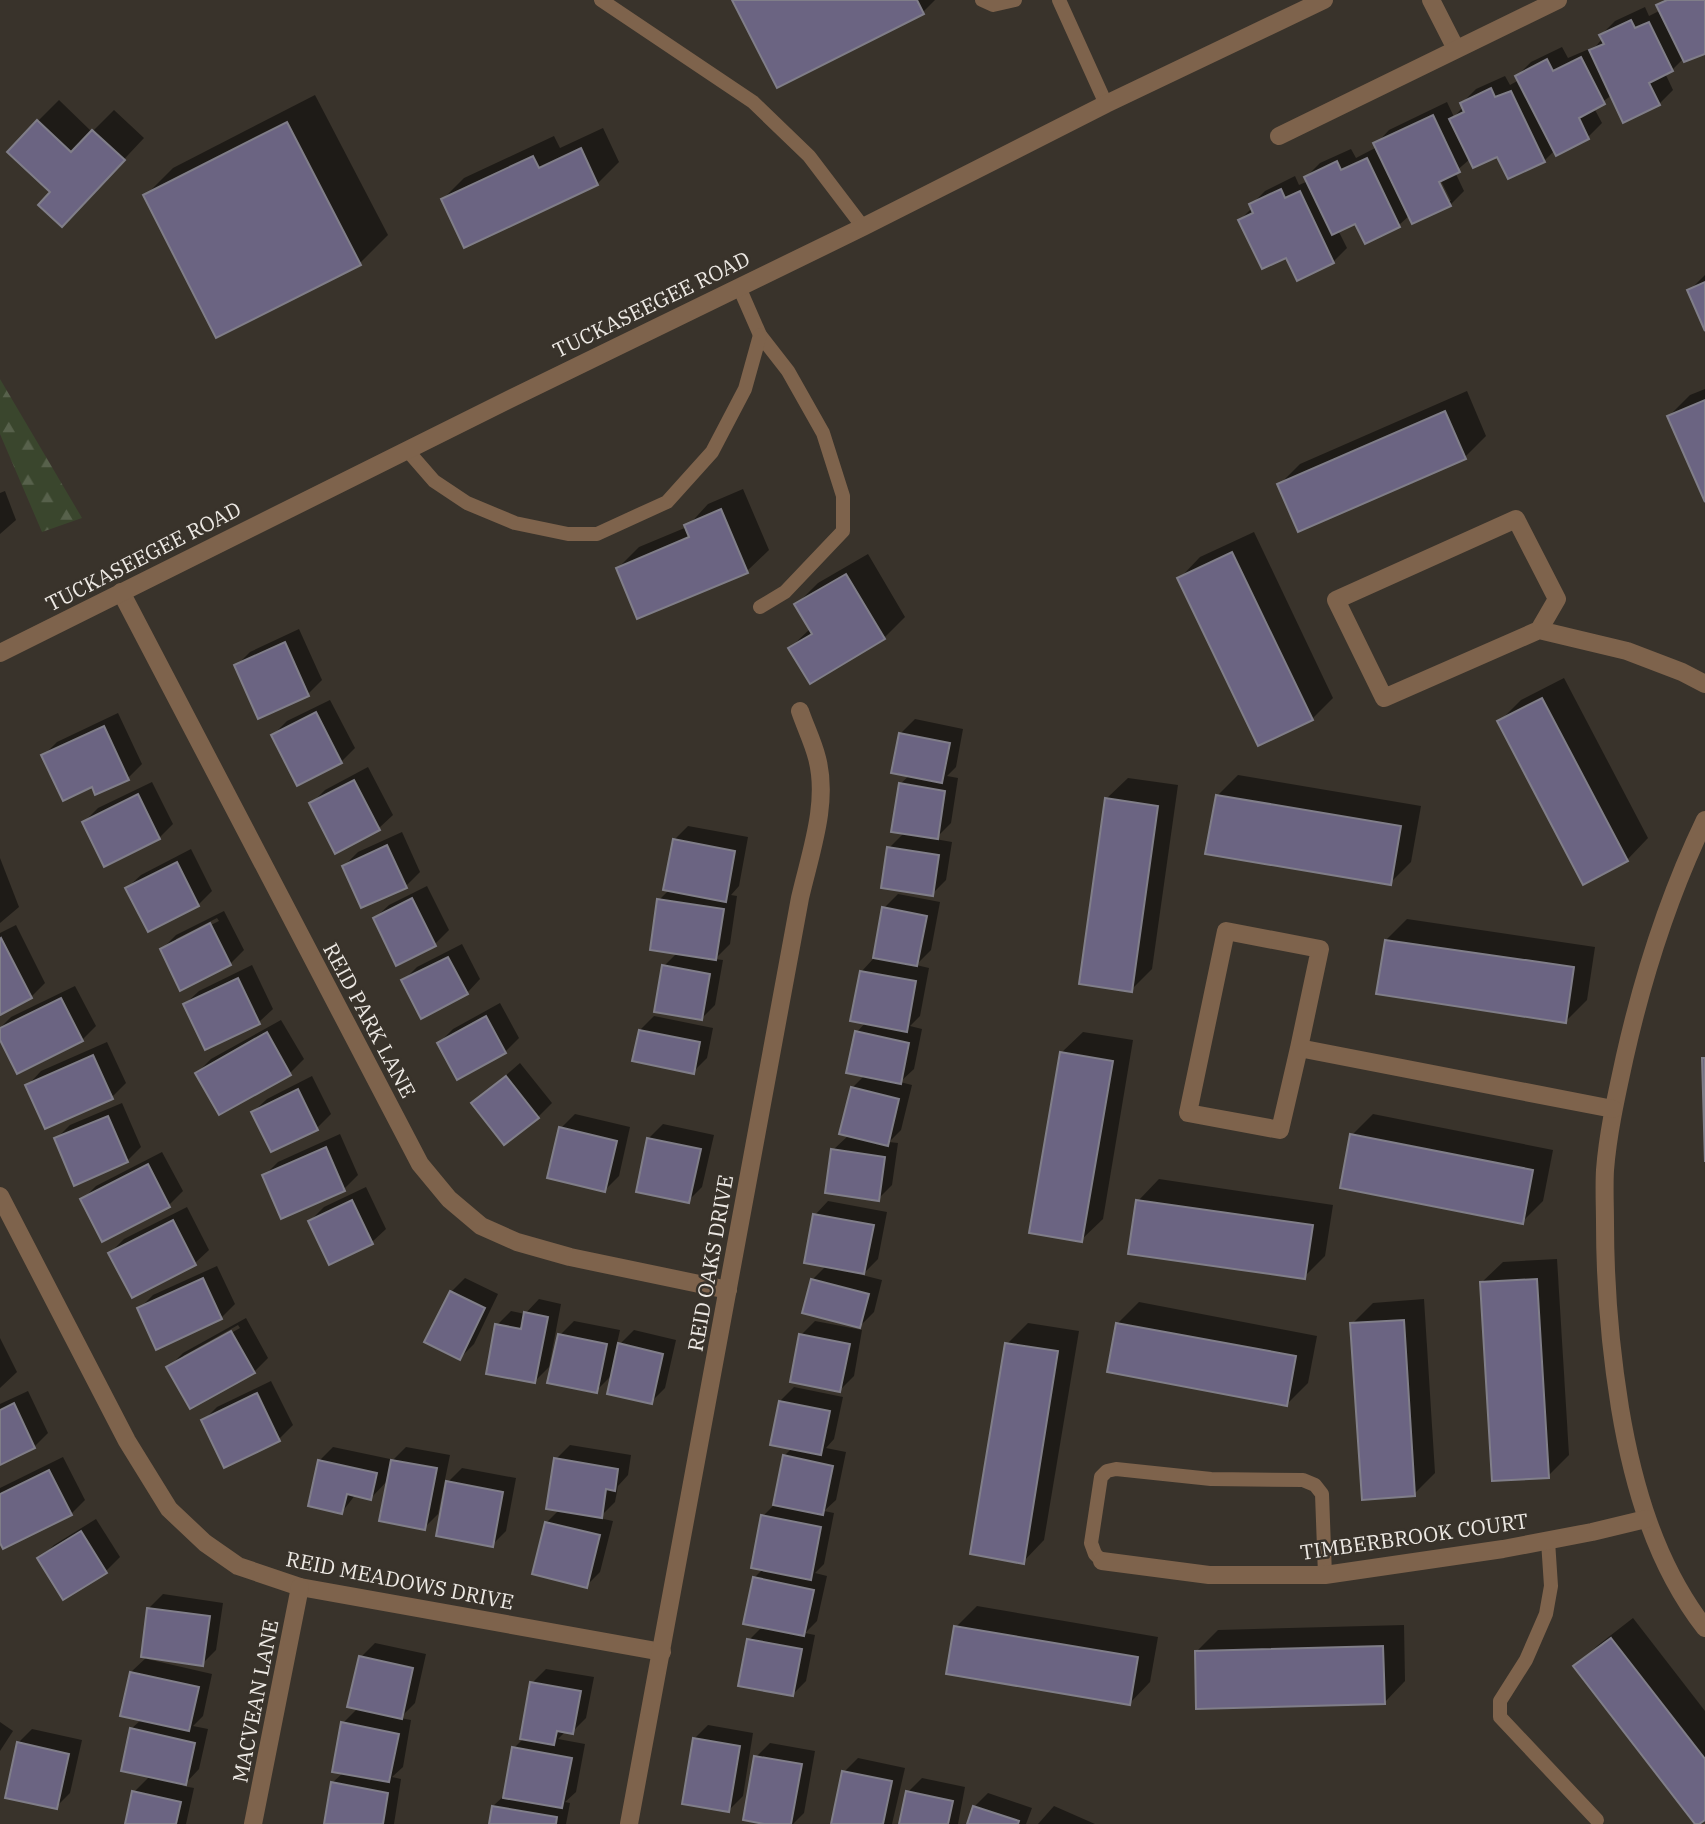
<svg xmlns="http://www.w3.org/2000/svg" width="1705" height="1824" font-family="'IBM Plex Serif',serif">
	<defs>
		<pattern id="forest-firs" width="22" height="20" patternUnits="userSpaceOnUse" patternTransform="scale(1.75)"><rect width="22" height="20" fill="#3a462d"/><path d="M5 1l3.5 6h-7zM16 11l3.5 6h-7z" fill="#57614b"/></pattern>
	</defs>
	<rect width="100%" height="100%" fill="#39332b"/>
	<path fill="url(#forest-firs)" d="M0,379l82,139 -40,14 -42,-98z"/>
	<g fill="#0007" fill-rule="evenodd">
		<path d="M734,0h201l-12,12z"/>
		<path d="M1664,0h41v50l-21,8 -12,12 -7,3 8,17 -14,14 -47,-9 -18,13 8,15 -14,14 -33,13 -11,11 -46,-7 -28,5 -15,13 9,19 -14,14 -40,10 -11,10 -34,17 -9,-20 -18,8 9,18 -14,14 -46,-6 -47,-36 12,-12 -1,-3 14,-14 30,-15 4,9 9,-4 -2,-4 14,-14 31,-14 5,9 21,-11 -1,-3 13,-14 58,-28 7,15 9,-10 -1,-4 14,-14 29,-13 5,9 9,-5 -2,-4 14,-14 31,-15 6,11 28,-12 7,-8 -2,-3 14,-14 30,-14 4,9 12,-6 -2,-4zM1437,173l14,28h-4l-13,-26z"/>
		<path d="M315,95l73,140 -28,28 -215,-67 28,-28z"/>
		<path d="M59,100l33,32 22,-22 30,28 -61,65 -30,-11 -15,-71z"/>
		<path d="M603,128l16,34 -22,22 -132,62 -22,-47 21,-21 90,-42 6,12z"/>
		<path d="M1705,275v51l-16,-35z"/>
		<path d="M1705,389v109l-36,-82 21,-21z"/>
		<path d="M1467,391l19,45 -21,21 -186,28 21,-21z"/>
		<path d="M743,489l26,61 -22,21 -109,46 -20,-49 21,-21 48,-20 21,-23z"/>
		<path d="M5,491l11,29 -16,14v-41z"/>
		<path d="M1254,532l79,166 -21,21 -133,-140 21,-22z"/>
		<path d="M868,554l37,63 -21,21 -94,10 21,-20 -14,-24 21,-21z"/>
		<path d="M299,629l23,51 -14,14 -72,-28 14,-14z"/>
		<path d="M1564,678l84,160 -21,22 -128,-138 22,-22z"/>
		<path d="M330,700l25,48 -14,14 -68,-27 14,-14z"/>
		<path d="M118,713l24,51 -14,14 -32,14 -3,-7 -50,-29 14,-14z"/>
		<path d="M915,719l48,10 -7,38 -9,9 11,2 -7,45 -16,16 17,3 -6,38 -14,14 -43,-46 16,-16 -5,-48 10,-9 -9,-42z"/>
		<path d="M368,767l25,48 -14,13 -43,23 -25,-47 14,-14z"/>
		<path d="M1238,775l183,31 -10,56 -21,21 -173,-87z"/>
		<path d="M1128,778l50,7 -26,184 -21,21 -25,-191z"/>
		<path d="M152,782l21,42 -14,14 -75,-16 14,-14z"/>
		<path d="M688,826l60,11 -9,49 -8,9 6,1 -7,48 -15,15 8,1 -8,45 -14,14 -37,-53 13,-13 -18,-53 10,-10 5,-50z"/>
		<path d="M402,832l18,40 -14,14 -62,-20 14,-14z"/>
		<path d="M191,849l21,42 -14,14 -49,25 -22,-42 14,-13z"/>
		<path d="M0,858l19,49 -19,16z"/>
		<path d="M427,886l22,44 -14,14 -60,-26 14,-13z"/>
		<path d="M898,894l42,8 -9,48 -15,15 13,3 -9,48 -10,10 12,3 -8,40 -14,13 12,3 -11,45 -12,12 9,1 -6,42 -14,14 -45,-49 16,-15 3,-47 13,-13 -8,-43 9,-10 -5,-50 13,-14 10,-50z"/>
		<path d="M224,911l20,39 -14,14 -68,-15 14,-14zM217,918l2,3 -43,21v-3z"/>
		<path d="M1407,919l188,28 -8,53 -21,21 -180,-81z"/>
		<path d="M16,925l29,58 -14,14 -31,16v-80z"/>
		<path d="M462,944l18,35 -13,14 -64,-12 14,-14z"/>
		<path d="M252,965l21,44 -14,13 -74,-18 14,-13z"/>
		<path d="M75,986l21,40 -14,14 -82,-4v-8l11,-11z"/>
		<path d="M500,1003l19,35 -14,14 -66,-9 14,-14z"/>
		<path d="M654,1016l59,12 -6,30 -14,14 -53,-42z"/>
		<path d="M281,1020l23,39 -14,14h-93l14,-14z"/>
		<path d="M1083,1032l50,8 -30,179 -22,21 -20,-187z"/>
		<path d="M107,1042l19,41 -14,14 -84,-12 13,-14z"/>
		<path d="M520,1063l32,40 -14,14 -64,-14z"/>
		<path d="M312,1076l19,38 -14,14 -45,22 -19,-38 14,-13z"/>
		<path d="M122,1103l19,44 -14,14 -71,-22 14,-14z"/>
		<path d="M575,1114l55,13 -11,49 -14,14 -44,-62z"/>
		<path d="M1373,1114l180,36 -10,51 -21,21 -170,-87z"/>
		<path d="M663,1124l51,11 -12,52 -14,14 -39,-63z"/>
		<path d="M340,1134l18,41 -14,14 -80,-13 14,-14z"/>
		<path d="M162,1152l21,39 -14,14 -66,34 -21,-39 14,-14z"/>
		<path d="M1159,1179l174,26 -8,51 -21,21 -166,-76z"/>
		<path d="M366,1187l20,42 -14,13 -42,21 -20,-42 14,-14z"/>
		<path d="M828,1201l59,11 -9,47 -16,16 20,5 -8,32 -14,14 -48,-46 14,-14 -11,-51z"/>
		<path d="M187,1207l22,43 -14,13 -85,-10 14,-14z"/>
		<path d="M1557,1259l12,196 -21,21 -67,-193 22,-21z"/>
		<path d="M217,1266l18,38 -14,14 -82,-9 14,-14z"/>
		<path d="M465,1278l33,16 -24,50 -14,14 -9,-66z"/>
		<path d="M539,1299l22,5 -12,63 -14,14 -38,-56 14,-14 14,3z"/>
		<path d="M1424,1299l11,174 -21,21 -62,-170 21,-21z"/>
		<path d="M1139,1302l178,34 -9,47 -21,21 -169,-81z"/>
		<path d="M246,1318l22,40 -14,14 -85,-5 14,-14zM238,1325l2,3 -57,32v-4z"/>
		<path d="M574,1321l46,9 -4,18 18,-18 42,10 -11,48 -14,14 -37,-29 -18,18 -36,-56z"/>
		<path d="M815,1321l47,9 -8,46 -14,14 -39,-55z"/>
		<path d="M1028,1323l51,8 -35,209 -21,22 -16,-218z"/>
		<path d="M0,1338l17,34 -17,16z"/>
		<path d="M271,1381l22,44 -14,14 -76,-18 14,-14z"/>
		<path d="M794,1387l49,10 -9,42 -8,9 20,4 -10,48 -12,11 10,2 -10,51 -9,9 12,3 -10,45 -12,12 10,2 -9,46 -14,14 -43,-55 14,-14 -8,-49 8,-8v-53l11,-11 10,-49 9,-9 -13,-46z"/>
		<path d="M28,1391l20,42 -14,14 -34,16v-59z"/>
		<path d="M570,1445l61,10 -3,20 -10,11 -3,16 -16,16 14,3 -13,51 -14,14 -40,-63 13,-13 -3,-51z"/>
		<path d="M333,1447l57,12 -1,5 17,-17 44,8 -12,59 -14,14 -35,-49 -18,19 -15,-4 -14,18 -23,-51z"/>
		<path d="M63,1457l22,43 -14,14 -71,25v-51z"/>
		<path d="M462,1468l54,10 -10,53 -14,14 -44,-63z"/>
		<path d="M96,1519l24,38 -14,14 -42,26 -24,-38 14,-14z"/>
		<path d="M163,1594l60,9 -7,47 -14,14 -54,-8 -1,3 65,15 -9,42 -10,10 15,3 -9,40 -16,17 11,2 -8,36h-59l7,-32 16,-16 -19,-47 11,-10 -11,-47 17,-16 1,-48z"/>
		<path d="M977,1606l181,31 -8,45 -21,22 -173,-77z"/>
		<path d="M1633,1618l72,93v106l-129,-150 21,-21z"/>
		<path d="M1404,1625l1,56 -21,22 -187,-52 21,-21z"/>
		<path d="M375,1643l51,11 -11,49 -15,15 11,2 -8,47 -11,10 9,2 -7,45h-69l7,-41 12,-11 -1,-49 16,-16 2,-50z"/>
		<path d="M546,1669l48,8 -8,41 -14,14 -6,-1 -8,8 27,5 -9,48 -11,10 5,1 -4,21h-76l3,-18 13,-12 8,-46 10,-10 8,-55z"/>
		<path d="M0,1722l13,9 -13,20z"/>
		<path d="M708,1725l45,8 -10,63 -14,14 -35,-71z"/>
		<path d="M32,1729l50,11 -12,53 -14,14 -38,-64z"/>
		<path d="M770,1743l45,8 -11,62 -11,11h-19l-18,-67z"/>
		<path d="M858,1758l47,10 -13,56h-59l11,-52z"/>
		<path d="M922,1778l43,9 -7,37h-57l7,-32z"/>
		<path d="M988,1793l44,15 -6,16h-57l5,-17z"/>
		<path d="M1054,1806l41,18h-57z"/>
	</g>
	<g fill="#6b6482" stroke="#807e89" stroke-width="2">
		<path d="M732,0h185l7,14 -147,74z"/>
		<path d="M1667,0h38v54l-21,8 -28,-57z"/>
		<path d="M1631,20l4,8 14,-6 24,49 -24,12 11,22 -37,18 -34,-73 15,-6 -5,-9z"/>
		<path d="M1581,57l24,47 -26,14 10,21 -33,17 -41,-80 32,-17 6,12z"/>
		<path d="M1491,88l4,9 16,-6 34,71 -37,17 -11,-22 -24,11 -24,-49 15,-7 -4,-9z"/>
		<path d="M1433,115l27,57 -21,10 12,24 -39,18 -39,-81z"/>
		<path d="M37,120l34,32 21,-22 33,30 -63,67 -24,-22 12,-13 -43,-40z"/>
		<path d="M287,122l74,143 -145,73 -73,-143z"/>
		<path d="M581,148l17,37 -134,63 -23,-49 92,-43 6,12z"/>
		<path d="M1367,158l33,69 -35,17 -10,-20 -23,11 -28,-58 33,-16 4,9z"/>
		<path d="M1281,189l4,9 15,-7 34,72 -37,18 -11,-23 -24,11 -24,-49 15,-7 -4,-9z"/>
		<path d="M1705,282v49l-18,-41z"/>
		<path d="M1705,400v102l-38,-86z"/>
		<path d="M1445,411l21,48 -168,73 -21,-48z"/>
		<path d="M721,509l27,64 -111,46 -21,-51 73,-31 -5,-12z"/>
		<path d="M1232,552l81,168 -55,26 -81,-168z"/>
		<path d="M846,574l39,65 -75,45 -22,-36 24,-14 -18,-30z"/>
		<path d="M285,642l24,54 -51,23 -24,-54z"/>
		<path d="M1542,698l86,163 -45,24 -86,-164z"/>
		<path d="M316,712l26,51 -45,23 -26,-51z"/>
		<path d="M104,726l25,54 -34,15 -3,-8 -29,14 -22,-46z"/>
		<path d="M899,733l51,10 -8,40 -51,-10z"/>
		<path d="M354,780l26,50 -45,24 -26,-51z"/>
		<path d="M899,783l46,8 -7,48 -47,-7z"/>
		<path d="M138,794l22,45 -56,28 -22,-45z"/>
		<path d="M1216,795l185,31 -10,59 -186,-31z"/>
		<path d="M1105,798l53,8 -26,186 -53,-8z"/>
		<path d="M673,839l62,12 -9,51 -63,-12z"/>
		<path d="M387,845l20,43 -46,20 -19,-42z"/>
		<path d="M887,847l52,8 -6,41 -52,-8z"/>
		<path d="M177,862l22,44 -51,26 -23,-44z"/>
		<path d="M412,898l24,48 -40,20 -23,-48z"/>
		<path d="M657,899l67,10 -8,51 -66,-10z"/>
		<path d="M882,907l45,9 -10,50 -44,-8z"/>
		<path d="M210,923l21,42 -51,26 -20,-42z"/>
		<path d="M1,938l31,60 -32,17v-76z"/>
		<path d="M1385,940l189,27 -8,56 -190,-29z"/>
		<path d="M448,957l20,37 -47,25 -20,-39z"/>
		<path d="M662,965l48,9 -8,46 -48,-8z"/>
		<path d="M860,971l56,10 -9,51 -57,-11z"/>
		<path d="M238,978l22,46 -55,26 -22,-46z"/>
		<path d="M61,998l22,43 -66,33 -17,-34v-12z"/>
		<path d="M486,1016l20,37 -49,27 -20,-37z"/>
		<path d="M639,1030l61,12 -6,32 -62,-13z"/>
		<path d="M855,1031l54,12 -8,41 -55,-11z"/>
		<path d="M267,1032l24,43 -72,40 -24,-42z"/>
		<path d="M1060,1052l53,9 -31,181 -53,-9z"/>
		<path d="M93,1055l20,44 -68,30 -20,-44z"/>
		<path d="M1702,1058h3v104z"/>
		<path d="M506,1076l33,42 -35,27 -33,-42z"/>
		<path d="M851,1087l48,12 -11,47 -49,-12z"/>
		<path d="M298,1089l20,41 -47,22 -20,-40z"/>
		<path d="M108,1116l20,46 -54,24 -20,-48z"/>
		<path d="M559,1127l58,14 -12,51 -58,-14z"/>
		<path d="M1350,1134l183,36 -10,54 -183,-36z"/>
		<path d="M647,1138l54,11 -12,54 -53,-11z"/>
		<path d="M326,1147l19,44 -64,28 -19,-44z"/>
		<path d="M831,1149l54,8 -6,44 -54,-8z"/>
		<path d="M148,1164l22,43 -68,35 -22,-43z"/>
		<path d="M352,1200l21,44 -44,21 -21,-44z"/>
		<path d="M1136,1200l177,25 -8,54 -177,-25z"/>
		<path d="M813,1214l61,11 -10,49 -60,-11z"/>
		<path d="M173,1220l23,45 -64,33 -24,-45z"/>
		<path d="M203,1278l19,41 -66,31 -19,-42z"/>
		<path d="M811,1279l58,15 -9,34 -58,-15z"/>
		<path d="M1537,1279l12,199 -57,3 -12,-199z"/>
		<path d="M450,1291l35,17 -25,52 -36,-18z"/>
		<path d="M524,1312l24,5 -13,66 -49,-9 9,-50 26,5z"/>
		<path d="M1404,1320l11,176 -53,4 -12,-177z"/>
		<path d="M1116,1323l180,33 -9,50 -180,-34z"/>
		<path d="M231,1331l24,42 -65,36 -24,-42z"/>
		<path d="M558,1334l49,10 -10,49 -50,-10z"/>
		<path d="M799,1334l51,10 -10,48 -50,-10z"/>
		<path d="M618,1343l45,11 -11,50 -45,-10z"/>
		<path d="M1005,1343l53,8 -34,213 -54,-10z"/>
		<path d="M257,1393l23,48 -56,27 -23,-48z"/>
		<path d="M779,1401l51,10 -9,44 -51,-10z"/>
		<path d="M14,1403l21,45 -35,17v-55z"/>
		<path d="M783,1455l50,11 -10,49 -50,-10z"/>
		<path d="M554,1458l64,11 -3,22 -9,-2 -4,29 -56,-9z"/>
		<path d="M318,1460l59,13 -6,27 -24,-6 -5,20 -34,-8z"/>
		<path d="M391,1460l46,8 -12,62 -46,-9z"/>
		<path d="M49,1470l23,45 -69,34 -3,-6v-49z"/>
		<path d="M446,1481l57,11 -10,55 -57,-11z"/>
		<path d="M761,1515l60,12 -10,53 -60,-12z"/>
		<path d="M545,1522l55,13 -13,53 -55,-14z"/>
		<path d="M81,1531l26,42 -44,27 -26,-42z"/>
		<path d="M753,1577l61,13 -10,46 -61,-12z"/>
		<path d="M147,1608l63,8 -7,50 -62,-9z"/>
		<path d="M954,1626l184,31 -8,48 -184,-31z"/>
		<path d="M1611,1638l94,121v61l-6,4h-4l-122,-158z"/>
		<path d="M747,1639l55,10 -9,47 -55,-10z"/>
		<path d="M1383,1646l2,58 -189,5 -1,-58z"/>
		<path d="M359,1656l54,12 -11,51 -55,-12z"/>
		<path d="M130,1672l69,15 -10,44 -69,-15z"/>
		<path d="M530,1682l51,9 -8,43 -16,-3 -3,14 -34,-6z"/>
		<path d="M341,1722l58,12 -10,48 -57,-10z"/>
		<path d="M130,1728l65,15 -9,42 -65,-14z"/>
		<path d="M693,1738l47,8 -11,66 -47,-8z"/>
		<path d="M17,1742l52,12 -12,55 -52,-11z"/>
		<path d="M512,1747l60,11 -10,50 -59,-10z"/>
		<path d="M754,1756l48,8 -11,60h-27l-21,-4z"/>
		<path d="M842,1771l50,10 -9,43h-52z"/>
		<path d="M331,1782l57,11 -5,31h-59z"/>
		<path d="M132,1791l49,11 -5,22h-51z"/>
		<path d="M906,1791l47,10 -5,23h-49z"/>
		<path d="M492,1806l65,11 -1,7h-67z"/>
		<path d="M973,1806l46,15 -1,3h-51z"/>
	</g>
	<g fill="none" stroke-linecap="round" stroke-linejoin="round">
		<g stroke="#7e634c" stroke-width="14">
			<path d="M601,0l152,102 56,54 54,71"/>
			<path d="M982,0l11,5 22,-5"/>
			<path d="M1059,0l47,104"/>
			<path d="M739,287l21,48 28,36 35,62 20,63v35l-58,61 -25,15"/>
			<path d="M407,450l27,31 33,22 48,20 53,11h29l70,-32 45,-50 33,-63 15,-54"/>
			<path d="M1548,1541l3,45 -5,28 -20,46 -26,41v16l97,103"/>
			<path d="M1102,1561l-7,-7 -4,-11 10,-66 6,-6 9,-2 95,10 92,1 12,5 7,9 3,81"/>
		</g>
		<g stroke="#7e634c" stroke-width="18">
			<path d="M1431,0l25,49"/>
			<path d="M1279,136l279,-136"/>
			<path d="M121,592l299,572 29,35 32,27 36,16 53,15 158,33"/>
			<path d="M1539,630l18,-31 -41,-80 -180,81 48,98 155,-68 88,21 55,21 23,12"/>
			<path d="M1705,820c-37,77 -61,152 -80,236 -8,37 -17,76 -20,114 -1,18 0,36 0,53 0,63 5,123 15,185 13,78 36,157 85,220"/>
			<path d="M1299,1048l21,-99 -94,-18 -38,182 92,17 19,-82 314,61"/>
			<path d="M0,1196l127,245 42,68 36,34 33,23 62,21 362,65"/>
			<path d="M1102,1561l107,14h116l178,-26 89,-17 54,-13"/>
			<path d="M253,1824l47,-237"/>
			<path d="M629,1824l171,-926c10,-44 29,-95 17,-140 -4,-16 -12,-32 -17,-47"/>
		</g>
		<path stroke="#7e634c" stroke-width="18" d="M0,653l508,-253 355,-173 243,-123 218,-104"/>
	</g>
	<g text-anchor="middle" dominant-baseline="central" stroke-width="5" stroke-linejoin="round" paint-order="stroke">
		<g font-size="21" fill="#ede9e4" stroke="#39332b">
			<text transform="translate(651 304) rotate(-26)">TUCKASEEGEE ROAD</text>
			<text transform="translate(143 556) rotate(-27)">TUCKASEEGEE ROAD</text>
			<text transform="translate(370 1020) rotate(62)">REID PARK LANE</text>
			<text transform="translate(710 1263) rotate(-80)">REID OAKS DRIVE</text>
			<text transform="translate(1414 1536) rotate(-8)">TIMBERBROOK COURT</text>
			<text transform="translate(400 1580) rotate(11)">REID MEADOWS DRIVE</text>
			<text transform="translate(255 1701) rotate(-79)">MACVEAN LANE</text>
		</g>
	</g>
</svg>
